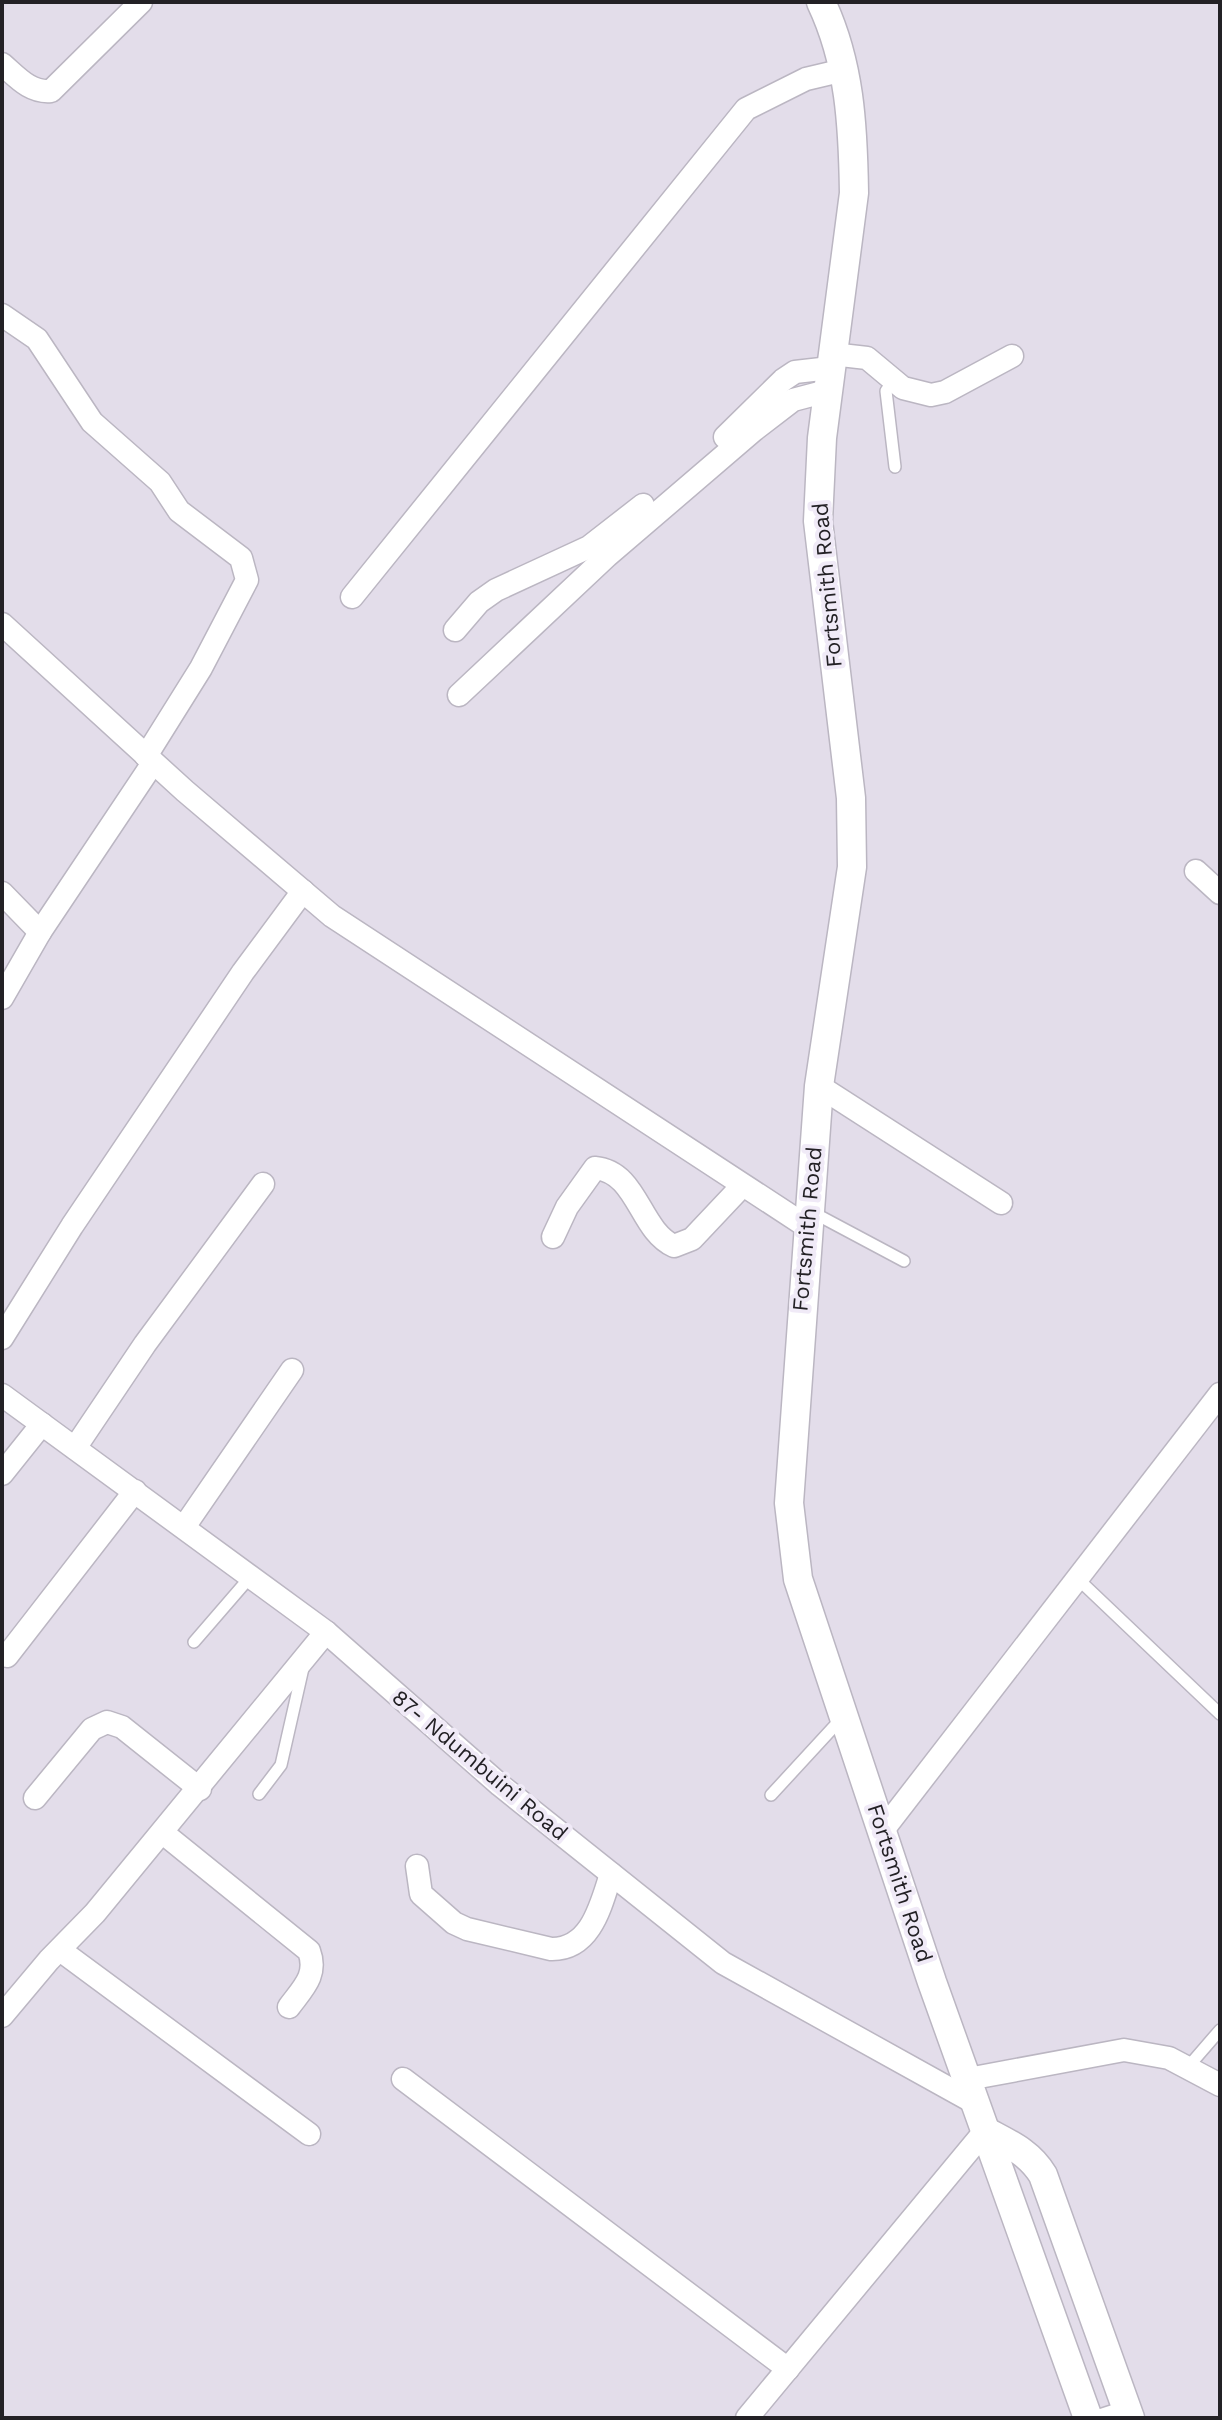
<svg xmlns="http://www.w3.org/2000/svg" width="1222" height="2420" font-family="'Work Sans',sans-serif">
	<rect width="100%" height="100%" fill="#e3ddea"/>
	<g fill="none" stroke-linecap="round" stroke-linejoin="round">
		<g stroke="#bbb6c2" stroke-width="14">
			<g id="service">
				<path d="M893,381l-7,10 9,76"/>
				<path d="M812,1212l92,49"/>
				<path d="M1078,1579l142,135"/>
				<path d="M194,1642l57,-66"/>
				<path d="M259,1794l22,-29 22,-97"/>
				<path d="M771,1795l70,-76"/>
				<path d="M1188,2067l32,-37"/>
				<path d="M1090,2418l34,-11"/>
			</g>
		</g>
		<g stroke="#bbb6c2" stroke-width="25">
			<g id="minor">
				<path d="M2,64c15,13 28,29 49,27l90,-89"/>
				<path d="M2,315l35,24 55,83 68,60 19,29 62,47 6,22 -46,88 -55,88"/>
				<path d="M832,354l35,4 36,30 28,7 14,-3 67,-36"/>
				<path d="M725,437l58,-57 12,-8 35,-4"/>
				<path d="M352,597l394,-488 60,-30 38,-9"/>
				<path d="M2,624l183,167 147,125 474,310"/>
				<path d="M455,630l24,-28 17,-12 93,-43 54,-42"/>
				<path d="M459,695l148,-139 147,-126 39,-30 34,-9"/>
				<path d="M1196,871l24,22"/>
				<path d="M2,893l38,39"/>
				<path d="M2,998l38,-66 113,-169"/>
				<path d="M819,1086l182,117"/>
				<path d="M553,1237l14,-30 28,-39c43,4 44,62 79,78l18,-7 50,-53"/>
				<path d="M2,1338l70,-112 171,-254 60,-81"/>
				<path d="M2,1395l324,237 174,153 223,178 254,141"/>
				<path d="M75,1448l70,-104 118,-160"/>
				<path d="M2,1474l40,-50"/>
				<path d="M184,1527l108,-157"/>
				<path d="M7,1656l128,-165"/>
				<path d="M35,1798l57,-69 15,-7 15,5 78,62"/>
				<path d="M883,1830l337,-436"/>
				<path d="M163,1833l146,118c9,24 -6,37 -20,56"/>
				<path d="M417,1866l4,28 33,29 13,6 84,20c40,1 50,-44 60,-75"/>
				<path d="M60,1950l249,184"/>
				<path d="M2,2016l47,-56 46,-47 231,-281"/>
				<path d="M403,2079l385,290"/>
				<path d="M968,2079l156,-29 45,8 51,27"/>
				<path d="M747,2418l238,-287"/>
			</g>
		</g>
		<g stroke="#bbb6c2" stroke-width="31">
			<g id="tertiary">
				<path d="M821,2c29,61 32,124 33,191l-32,245 -4,83 33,277 1,69 -33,219 -30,417 9,76 134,403 156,436"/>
				<path d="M985,2131c24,13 44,21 58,44l87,243"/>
			</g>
		</g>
		<use href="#service" stroke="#fff" stroke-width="11"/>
		<use href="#minor" stroke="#fff" stroke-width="22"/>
		<use href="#tertiary" stroke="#fff" stroke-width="28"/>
	</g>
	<g text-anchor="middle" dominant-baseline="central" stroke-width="8" stroke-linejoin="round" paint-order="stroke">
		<g font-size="22" fill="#232125" stroke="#f0eaf7">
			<text transform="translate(827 585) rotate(-95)">Fortsmith Road</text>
			<text transform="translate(807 1229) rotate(-85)">Fortsmith Road</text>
			<text transform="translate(480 1765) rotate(40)">87- Ndumbuini Road</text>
			<text transform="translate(900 1883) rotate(72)">Fortsmith Road</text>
		</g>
	</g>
	<rect width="1222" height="2420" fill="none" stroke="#232125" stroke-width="8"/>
</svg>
